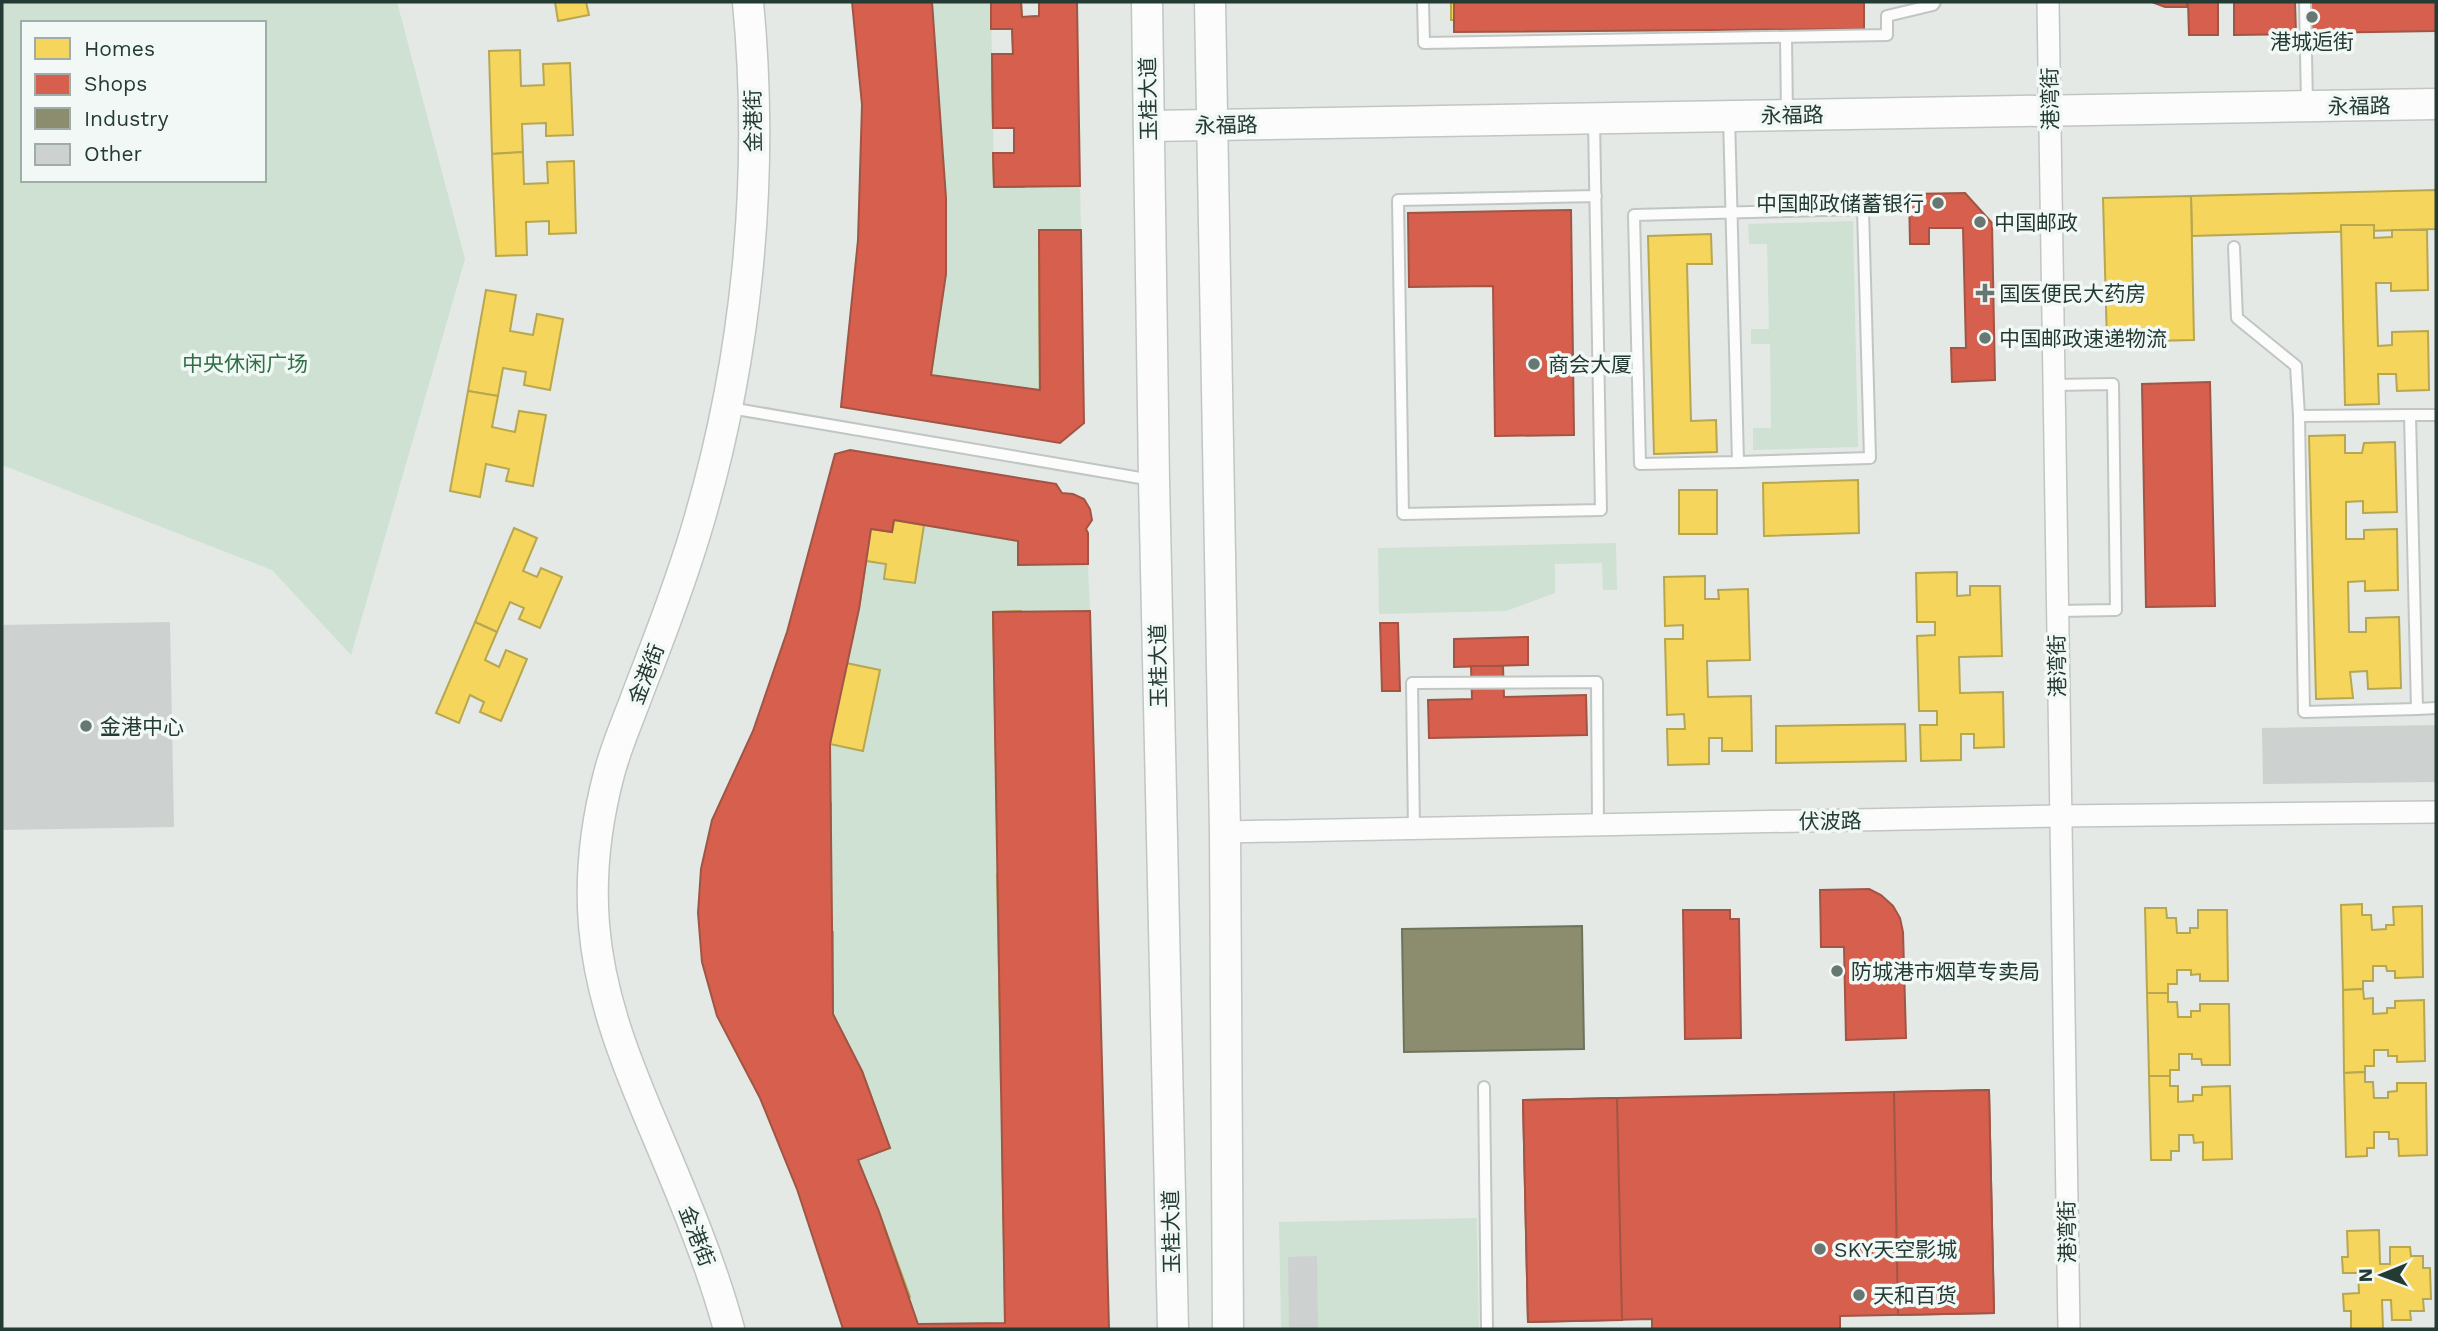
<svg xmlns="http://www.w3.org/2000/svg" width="2438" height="1331" font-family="'Work Sans','Noto Sans SC',sans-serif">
	<rect width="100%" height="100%" fill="#e4e9e6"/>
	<g fill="#cee1d3" fill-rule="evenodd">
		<path d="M2,2h395l68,257 -114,396 -79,-85 -270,-105zM23,23h241v157h-241z"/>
		<path d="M932,2h59l3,185 86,-1 1,44 -42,1 1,159 -109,-15 15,-101v-76z"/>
		<path d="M1853,221l5,226 -105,3v-22h18l-1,-84h-19v-15h18l-2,-85h-18l-1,-20z"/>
		<path d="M924,525l94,16 1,24 69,-1 2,47 -97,1 12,711 -87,1 -40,-115 -20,-49 32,-12 -28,-77 -29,-57 -3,-270 33,6 16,-79 -33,-8 20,-102 20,3 -2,15 31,4z"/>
		<path d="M1616,543l1,47h-14l-1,-27 -47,1v29l-49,18 -127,3 -1,-66z"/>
		<path d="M1477,1218l2,111h-198l-2,-107z"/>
	</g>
	<g fill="#f6d55c" stroke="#b7a750" stroke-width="2">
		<path d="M555,2h31l3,13 -31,6z"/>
		<path d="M991,2h30l1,15 17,-1v-14h27l1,69h-28v-14h-17l1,31h-31v-34h21l-1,-25h-21z"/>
		<path d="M1451,2h33l1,18h-34z"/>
		<rect x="1676" y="2" width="33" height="20"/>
		<path d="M520,50l1,36 23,-1 -1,-21 27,-1 3,72 -27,1v-13l-24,1 1,28 -31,2 -3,-103z"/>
		<path d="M992,88h31v28l17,-1v-15l28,-1 1,71h-28v-14h-17v31h-30l-1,-34h21v-25h-21z"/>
		<path d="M523,152l1,32 24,-1 -1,-21 27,-1 2,72 -27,1v-13l-23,1 1,33 -31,1 -4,-102z"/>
		<path d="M867,183h29v35h20v-21l30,1v76l-31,-1v-21l-20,-1v38l-30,-4 1,-37h11v-23h-11z"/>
		<path d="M2436,190v39l-244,7 -1,-40z"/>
		<path d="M2191,196l3,144 -87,2 -4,-144z"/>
		<path d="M2341,225h33v13l18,-1v-7h35l1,60 -37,1v-8h-15l2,63 14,-1v-13l36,-1 1,59 -32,1 -1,-17h-18l1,30 -34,1z"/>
		<path d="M1711,234l1,30h-25l4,157 25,-1 1,32 -63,2 -6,-218z"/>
		<path d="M1039,239h30l1,189h-30z"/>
		<path d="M865,285l30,4 -4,29 16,2 2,-20 31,4 -9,71 -30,-3 2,-15 -17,-2 -5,47 -29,-3 6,-54 10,1 2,-19 -10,-1z"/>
		<path d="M486,290l30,5 -6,36 23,4 4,-21 26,5 -13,71 -26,-5 2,-13 -23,-4 -5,28 -30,-5z"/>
		<path d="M468,391l30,5 -6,31 23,5 4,-21 27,4 -13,71 -27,-5 3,-12 -23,-5 -6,33 -30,-6z"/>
		<path d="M2345,435v18h17l2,-10 31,-1 2,70 -34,1v-12l-17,1v37h18v-9l33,-1 1,61 -33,1v-10l-17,1 1,50h17v-14l33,-1 2,71 -33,1 -1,-18 -17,1 3,26 -37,1 -7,-263z"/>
		<path d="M848,461l33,6 -10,62 21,3 2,-12 30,5 -9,58 -31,-4 2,-15 -20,-3 -7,48 -34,-5z"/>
		<path d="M1858,480l1,53 -95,3 -1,-53z"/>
		<rect x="1679" y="490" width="38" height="44"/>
		<path d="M514,528l23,10 -14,33 14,6 4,-9 21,9 -22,51 -21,-9 5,-11 -14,-6 -13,30 -22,-10z"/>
		<path d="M1957,572v24l13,-1v-9h30l2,70 -43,1 1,36 43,-1 1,55 -30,1v-14h-13v26l-40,1 -1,-36h17v-14h-18l-2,-75 18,-1v-13h-18l-1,-49z"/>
		<path d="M1705,576v23h14l-1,-9 30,-1 2,71 -43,1 1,36 43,-1 1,55h-30v-13h-13v26l-41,1 -1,-36h18l-1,-15 -17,1 -2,-76h18v-14l-18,1 -1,-49z"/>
		<path d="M1021,611l1,35h26v-22h35l1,82h-34v-18h-27l1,23 -29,1 -2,-100z"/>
		<path d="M475,622l22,10 -12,28 14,7 7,-17 21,9 -26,62 -21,-9 4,-10 -14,-7 -11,28 -23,-10z"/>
		<path d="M794,640l29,6 -7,34 26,5 4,-22 34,7 -17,81 -33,-7 3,-18 -25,-5 -7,32 -29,-6z"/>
		<path d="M1024,711v44l26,-1v-22h35l1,82h-34l-1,-18h-25v30l-29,1 -2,-115z"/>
		<path d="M1905,724l1,37 -130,2v-37z"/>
		<path d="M770,790v35h26v-22h35v82h-34v-18h-26v45h-29l-1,-121z"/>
		<path d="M997,874h29v35l27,-1 -1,-21 35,-1 1,82 -34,1 -1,-19h-26l1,24h-29z"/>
		<path d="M2362,904v11h9l1,15 14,-1v-4h8l-1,-18 29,-1 1,71 -28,1v-7h-8l-1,-5h-13v15h-10v8l-20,1 -2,-85z"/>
		<path d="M2145,908h21l1,10h9l1,15h13v-5h8v-18h29l1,71h-28v-7l-9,1v-5h-14v14h-9v9h-21z"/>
		<path d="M742,912h29l1,43 26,-1v-21l35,-1v82h-34v-18l-27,1 1,44 -30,1z"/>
		<path d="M999,974h29l1,43 26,-1 -1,-22h34l2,82 -34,1 -1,-19 -25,1 1,29 -30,1z"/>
		<path d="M2363,989l1,10 9,-1v16l14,-1v-5h8v-7l29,-1 1,61 -28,1v-6h-9v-6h-14v16h-9v6l-21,1 -1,-83z"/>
		<path d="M2147,993h21v9h9l1,15h13v-6h9v-7h29l1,61h-28l-1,-6h-9v-5h-13v16h-9v6h-21z"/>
		<path d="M862,1071l28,77 -32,12 -6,-17 -25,9 11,31 -27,10 -38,-103 28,-10 12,32 24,-8 -7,-21z"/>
		<path d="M2365,1072v10h8l1,16h14v-6l9,-1v-8h29l1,72 -28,1 -1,-17h-9v-7h-15v16h-7v8l-21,1 -2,-84z"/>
		<path d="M2149,1076h21v10h8v16l15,-1v-6h9v-8l28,-1 2,73 -29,1v-18l-9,1 -1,-8h-14v16h-8v9h-20z"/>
		<path d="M1002,1142h29v35l27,-1 -1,-21 35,-1 1,82 -34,1v-19l-27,1 1,23h-29z"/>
		<path d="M840,1189l13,35 13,-5 -2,-4 14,-6 32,88 -14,5 -3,-8 -13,5 11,30h-31l-47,-130z"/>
		<path d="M2379,1230l1,34h10v-17h20l1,9h12v12h7l1,31h-8l1,12h-14l1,9h-19l-1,-20h-9l1,29h-32v-18h-7l-1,-17 16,-1 -1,-20h-15l-1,-16h6l-1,-26z"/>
		<path d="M1004,1242h29l1,43 26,-1v-21l34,-1 1,67h-34v-3l-56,3z"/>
	</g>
	<g fill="#d6604d" stroke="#a05545" stroke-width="2">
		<path d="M852,2h80l14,196v76l-15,101 109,15 -1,-160h42l3,193 -24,20 -219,-36 17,-167 4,-135z"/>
		<path d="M991,2h30l1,15 17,-1v-14h38l3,184 -86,1 -1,-34h21v-25h-21l-1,-74h21l-1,-25h-21z"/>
		<path d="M1454,2h410v27l-410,3z"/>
		<path d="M2152,2h35v5h-22z"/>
		<path d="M2188,2h30v33h-29z"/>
		<path d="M2234,2h61l1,32 -62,1z"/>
		<path d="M2310,2h126v29l-125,2z"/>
		<path d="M1965,193l27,30 3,157 -43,2 -1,-34h15l-3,-120h-34v16h-19l-1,-50z"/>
		<path d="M1571,210l3,225 -79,1 -2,-150 -84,1 -1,-74z"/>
		<path d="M2210,382l5,224 -69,1 -4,-223z"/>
		<path d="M850,450l206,34 6,9 11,1 11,5 6,10 2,11 -6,9 2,4v31l-70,1v-24l-124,-21 -2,12 -21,-3 -12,80 -29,135 3,270 29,57 28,77 -32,12 20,49 40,115 87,-1 -12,-711 97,-1 19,718h-266l-46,-140 -37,-91 -43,-82 -15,-54 -4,-49 3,-44 11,-49 41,-89 34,-99 48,-178z"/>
		<path d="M1380,623h18l2,68h-18z"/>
		<path d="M1528,637v28l-74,2v-28z"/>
		<path d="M1471,666h32l1,31 82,-2 1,40 -158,3 -1,-38 44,-1z"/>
		<path d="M1869,889l12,6 12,11 7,12 3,14 3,106 -60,2 -2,-93h-23l-1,-57z"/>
		<path d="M1683,910h47v9h9l2,119 -56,1z"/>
		<path d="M1989,1090l5,223 -154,3v13h-188v-10l-124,3 -5,-222z"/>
		<path d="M1989,1090l5,223 -96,2 -4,-223z"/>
		<path d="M1617,1098l5,222 -94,2 -5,-222z"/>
	</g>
	<path fill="#8c8c6e" stroke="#6c745c" stroke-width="2" d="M1582,926l2,123 -180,3 -2,-123z"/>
	<g fill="#cdd1cf" stroke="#cdd2cf" stroke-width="2">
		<path d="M169,623l4,203 -171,3v-203z"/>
		<path d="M2436,726v55l-172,2 -1,-54z"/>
		<path d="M1316,1257l1,72h-27l-1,-71z"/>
	</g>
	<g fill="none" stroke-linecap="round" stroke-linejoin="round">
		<g stroke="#c1c6c3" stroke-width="14">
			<g id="lane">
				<path d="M1423,2l1,41 463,-8v-19l46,-11 2,-3"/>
				<path d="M2305,2l2,102"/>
				<path d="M1786,37l1,78"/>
				<path d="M1729,117l9,345 132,-4 -7,-249 -229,6 6,249 98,-2"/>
				<path d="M1594,121l7,389 -198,4 -5,-314 198,-4"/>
				<path d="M2234,247l3,71 59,48 3,50 111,-1"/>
				<path d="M2054,385l59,-1 3,226 -59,1"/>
				<path d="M730,408l422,72"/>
				<path d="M2436,415h-26l7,294 19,-1"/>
				<path d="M2299,416l5,296 113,-3"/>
				<path d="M1414,829l-2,-146 185,-1 1,143"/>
				<path d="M1484,1087l3,242"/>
			</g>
		</g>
		<g stroke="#c1c6c3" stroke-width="24">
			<g id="street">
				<path d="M2048,2l21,1327"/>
				<path d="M1225,832l834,-16 377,-4"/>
			</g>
		</g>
		<g stroke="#c0c6c3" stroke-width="33">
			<g id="secondary">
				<path d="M1147,2l7,478 19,849"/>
				<path d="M1210,2l15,830 3,497"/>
				<path d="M1149,126l1287,-22"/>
				<path d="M729,1329c-18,-66 -45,-130 -72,-194 -29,-68 -57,-135 -63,-210 -4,-50 2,-102 15,-151 7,-28 20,-56 30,-84 20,-51 40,-103 56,-156 52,-171 70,-355 53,-532"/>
			</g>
		</g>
		<use href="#lane" stroke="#fbfcfb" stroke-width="10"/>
		<use href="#street" stroke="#fbfcfb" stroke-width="21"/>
		<use href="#secondary" stroke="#fbfcfb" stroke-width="30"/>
	</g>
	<g fill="#677872" stroke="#f2f8f5" stroke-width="2.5">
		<circle cx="2312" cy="17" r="7"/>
		<circle cx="1938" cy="203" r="7"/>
		<circle cx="1980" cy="222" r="7"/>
		<path d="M1981.5 282.5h7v7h7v7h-7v7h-7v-7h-7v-7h7z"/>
		<circle cx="1985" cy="338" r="7"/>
		<circle cx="1534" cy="364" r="7"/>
		<circle cx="86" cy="726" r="7"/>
		<circle cx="1837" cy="971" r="7"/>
		<circle cx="1820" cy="1249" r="7"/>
		<circle cx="1859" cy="1295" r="7"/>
	</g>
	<g text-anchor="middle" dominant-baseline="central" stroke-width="7" stroke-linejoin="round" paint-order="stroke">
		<g font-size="21" fill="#233b33" stroke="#f2f8f5" text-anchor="start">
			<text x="2312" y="41" text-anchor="middle">港城逅街</text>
			<text x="1924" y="203" text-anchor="end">中国邮政储蓄银行</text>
			<text x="1994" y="222">中国邮政</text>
			<text x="1999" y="293">国医便民大药房</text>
			<text x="1999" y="338">中国邮政速递物流</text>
			<text x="1548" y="364">商会大厦</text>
			<text x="100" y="726">金港中心</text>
			<text x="1851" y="971">防城港市烟草专卖局</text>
			<text x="1834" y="1249">SKY天空影城</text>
			<text x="1873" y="1295">天和百货</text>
		</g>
		<g font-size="21" fill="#233b33" stroke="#f2f8f5">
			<text transform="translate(1148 99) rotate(-91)">玉桂大道</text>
			<text transform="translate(2050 99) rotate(-91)">港湾街</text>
			<text transform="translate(2359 106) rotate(-1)">永福路</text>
			<text transform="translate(1792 115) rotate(-1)">永福路</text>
			<text transform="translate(753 121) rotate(-91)">金港街</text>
			<text transform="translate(1226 125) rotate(-1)">永福路</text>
			<text transform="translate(1158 666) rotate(-91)">玉桂大道</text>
			<text transform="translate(2057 666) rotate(-91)">港湾街</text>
			<text transform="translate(646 674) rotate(-69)">金港街</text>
			<text transform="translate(1830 821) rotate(-1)">伏波路</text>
			<text transform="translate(1171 1232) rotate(-91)">玉桂大道</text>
			<text transform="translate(2067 1232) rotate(-91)">港湾街</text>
			<text transform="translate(697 1236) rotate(69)">金港街</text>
		</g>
		<g font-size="21" fill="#306f46" stroke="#f2f8f5">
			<text x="245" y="363">中央休闲广场</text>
		</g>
	</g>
	<rect width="2438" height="1331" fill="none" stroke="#233b33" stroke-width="7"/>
	<rect x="21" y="21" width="245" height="161" fill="#f2f8f5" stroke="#9faca7" stroke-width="2"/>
	<rect x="35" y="38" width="35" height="21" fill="#f6d55c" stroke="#9faca7" stroke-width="2"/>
	<text x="84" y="56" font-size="21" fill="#233b33">Homes</text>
	<rect x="35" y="74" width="35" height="21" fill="#d6604d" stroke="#9faca7" stroke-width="2"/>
	<text x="84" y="91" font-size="21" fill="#233b33">Shops</text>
	<rect x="35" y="108" width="35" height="21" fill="#8c8c6e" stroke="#9faca7" stroke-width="2"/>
	<text x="84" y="126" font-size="21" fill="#233b33">Industry</text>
	<rect x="35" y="144" width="35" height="21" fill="#cdd1cf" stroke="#9faca7" stroke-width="2"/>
	<text x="84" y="161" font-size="21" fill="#233b33">Other</text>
	<g transform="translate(2382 1275) rotate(269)" stroke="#f2f8f5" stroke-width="5" paint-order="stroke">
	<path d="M0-5L12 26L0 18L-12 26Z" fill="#233b33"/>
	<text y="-10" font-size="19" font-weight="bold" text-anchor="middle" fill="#233b33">N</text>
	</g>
</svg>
